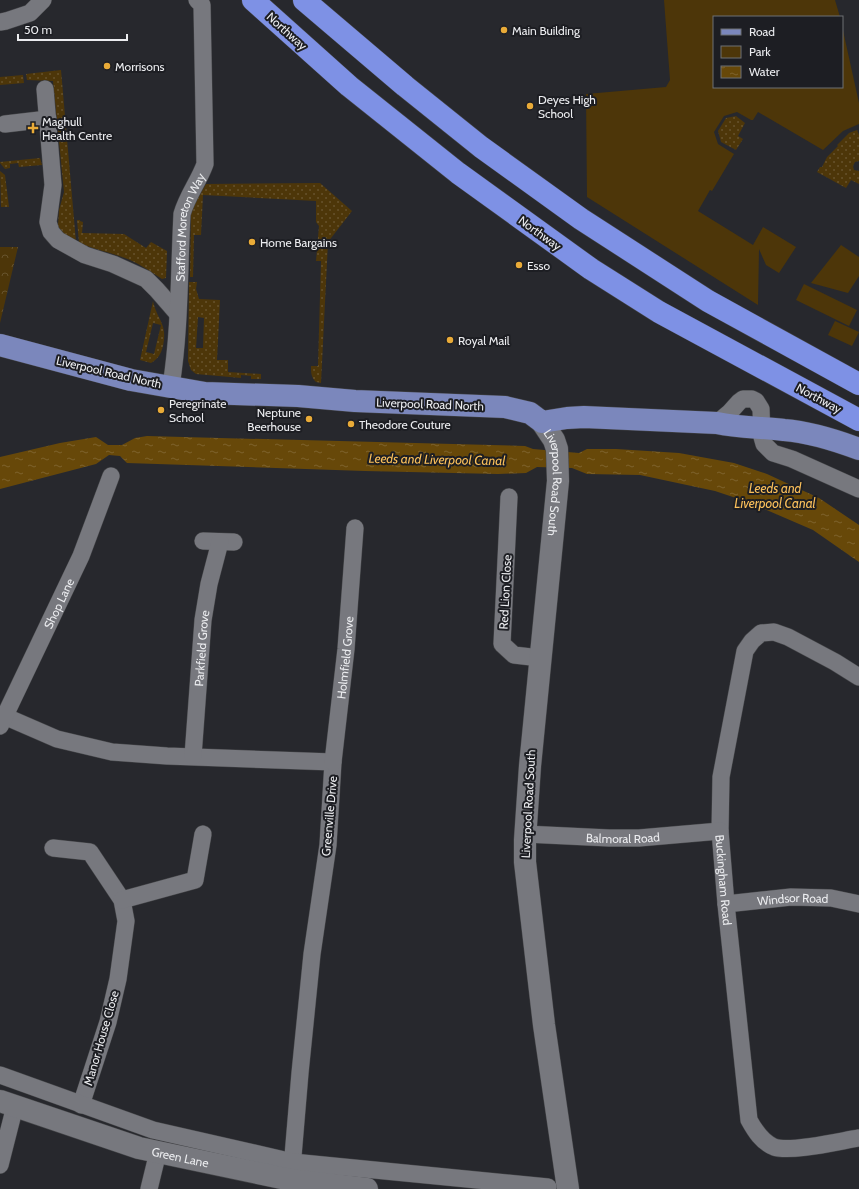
<svg xmlns="http://www.w3.org/2000/svg" width="859" height="1189" font-family="Cabin,sans-serif">
	<defs>
		<pattern id="grass-dots" width="8" height="8" patternUnits="userSpaceOnUse"><rect width="8" height="8" fill="#4d3609"/><path d="M2 2h.1M6 6h.1" fill="none" stroke="#67532d" stroke-width="1.8" stroke-linecap="round"/></pattern>
		<pattern id="forest-crowns" width="20" height="18" patternUnits="userSpaceOnUse"><rect width="20" height="18" fill="#4d3609"/><path d="M2 6a3 3 0 1 1 6 0M12 15a3 3 0 1 1 6 0" fill="none" stroke="#67532d"/></pattern>
		<pattern id="water-ripples" width="26" height="14" patternUnits="userSpaceOnUse"><rect width="26" height="14" fill="#674809"/><path d="M2 4q2-2 4 0t4 0M15 11q2-2 4 0t4 0" fill="none" stroke="#7d632d"/></pattern>
	</defs>
	<rect width="100%" height="100%" fill="#27282d"/>
	<g fill="url(#grass-dots)" fill-rule="evenodd">
		<path d="M61,70l15,172 -15,-10 -3,-6 1,-16 5,-18 -11,-111 -26,-1 -1,-6z"/>
		<path d="M23,75l1,8 -24,2v-8z"/>
		<path d="M736,116l9,7 -7,13 5,3 -7,11 -15,-8 -3,-11 8,-13z"/>
		<path d="M857,130l2,5v26l-4,1 -2,4 1,4 5,1v13l-8,-4 -5,8 -29,-16 3,-5h2l5,-10 11,-11 -1,-1 12,-12z"/>
		<path d="M40,158l2,7 -23,2 -1,-4 -8,1v4l-5,1 -5,-6v-1z"/>
		<path d="M0,171l5,4 4,32h-8z"/>
		<path d="M320,183l32,28 -24,31 -7,141 -5,-1c-5,-5 -5,-9 -5,-16h7l3,-105h-5l3,-35 -3,-4v-21l-113,-6 -2,40h-7l-1,42h-3l1,-64 2,-6 13,-23z"/>
		<path d="M77,220h3v1l3,1 -1,11 42,1 22,14 5,-6 16,9 -1,27 -4,1c-11,-7 -21,-14 -32,-19 -17,-7 -34,-10 -51,-17z"/>
		<path d="M189,282h8l-1,7 3,10 21,1 -3,60h11v12l33,2v5h-10v-3l-10,-1v3l-45,-4 -5,-4 -3,-9zM198,317l6,1 -1,30h-7z"/>
		<path d="M153,301c4,19 15,23 10,45 -2,8 -5,13 -12,17l-11,-3zM153,323l8,2 -7,29 -8,-2z"/>
	</g>
	<path fill="url(#forest-crowns)" d="M0,247h18l-18,76z"/>
	<g fill="#4d3609">
		<path d="M664,0h171l5,17h-126v70h128v-61l17,77v21l-16,7 -20,19 -65,-38 -5,8h-2l-14,-8 -13,4 -10,16 4,12 16,10 -22,37 -2,-1 -12,21 55,34 10,-18 33,20 -17,26 -13,-8 -7,-16 -1,56 -171,-108 -1,-103 80,-7 4,-7z"/>
		<path d="M841,245l18,12v19l-11,17 -37,-10z"/>
		<path d="M804,284l53,26 -8,16 -53,-26z"/>
		<path d="M835,321l24,11 -7,14 -24,-11z"/>
	</g>
	<path fill="url(#water-ripples)" d="M147,436l378,10 8,3 46,4 8,-4h29l63,4 55,10 33,11 52,24 40,27v37l-46,-32 -65,-28 -33,-11 -75,-16 -53,-1 -15,-6 -35,-1 -11,6 -28,1 -133,-3 -238,-8 -7,-7 -11,-1 -13,9 -96,25v-32l60,-14 36,-6 12,8h14l13,-7z"/>
	<g fill="none" stroke-linecap="round" stroke-linejoin="round">
		<g stroke="#454649" stroke-width="18">
			<g id="street">
				<path d="M0,22l6,-1 24,-8 13,-13"/>
				<path d="M45,89l8,96 -5,37 3,10 7,8 27,15 28,9 33,15 11,11 20,23"/>
				<path d="M5,124l43,-5"/>
				<path id="s1" d="M171,386c9,-56 8,-115 11,-172 5,-18 17,-33 23,-50l-3,-159 -5,-5"/>
				<path d="M717,423l13,-11 9,-10 4,-3h9l4,2 5,8 1,28 2,7 9,9 19,6 67,30"/>
				<path d="M509,497l-7,147 12,11 26,3"/>
				<path d="M203,541l31,1"/>
				<path id="s2" d="M859,677l-24,-15 -47,-25 -14,-5 -13,1 -9,8 -7,10 -24,126 -1,54 6,73 23,216c6,11 13,22 25,27 16,6 66,-6 85,-9"/>
				<path d="M4,716l53,23 55,13 55,4 166,6 -5,83 -16,109 -12,119 -9,107"/>
				<path id="s3" d="M0,726l81,-170 30,-80"/>
				<path id="s4" d="M193,756l10,-136 6,-36 11,-42"/>
				<path id="s5" d="M333,762l13,-113 9,-121"/>
				<path id="s6" d="M525,834l84,4h30l81,-7"/>
				<path d="M53,848l37,4 32,48 4,21 -8,58 -10,43 -27,83"/>
				<path d="M122,900l73,-20 8,-46"/>
				<path id="s7" d="M726,904l65,-7 40,1 28,6"/>
				<path d="M0,1075l153,55 140,32 255,25"/>
				<path d="M0,1165l15,-59"/>
				<path d="M149,1189l9,-37"/>
			</g>
		</g>
		<g stroke="#454649" stroke-width="23">
			<g id="secondary">
				<path id="s8" d="M542,422l12,18 3,9 1,32 -28,285 -5,74v22l19,163 24,164"/>
				<path id="s9" d="M0,1101l139,47 152,32 76,9"/>
			</g>
		</g>
		<g stroke="#454649" stroke-width="23">
			<path id="primary" d="M0,345l131,35 74,13 93,3 57,5 150,6 25,6 12,9 25,-4 17,-1 133,6c22,5 45,4 67,7 26,2 51,10 75,19"/>
		</g>
		<g stroke="#454649" stroke-width="23">
			<g id="highway">
				<path d="M253,0l96,86 109,87 133,96 68,43 200,108"/>
				<path d="M304,0l101,86 76,61 100,72 127,82 151,83"/>
			</g>
		</g>
		<use href="#street" stroke="#77787e" stroke-width="17"/>
		<use href="#secondary" stroke="#77787e" stroke-width="22"/>
		<use href="#primary" stroke="#7b87bc" stroke-width="22"/>
		<use href="#highway" stroke="#7e91e5" stroke-width="22"/>
	</g>
	<g fill="#e9ab38" stroke="#1d1e23" stroke-width="1.5">
		<circle cx="504" cy="30" r="4"/>
		<circle cx="107" cy="66" r="4"/>
		<circle cx="530" cy="106" r="4"/>
		<path d="M31 122h4v4h4v4h-4v4h-4v-4h-4v-4h4z"/>
		<circle cx="252" cy="242" r="4"/>
		<circle cx="519" cy="265" r="4"/>
		<circle cx="450" cy="340" r="4"/>
		<circle cx="161" cy="410" r="4"/>
		<circle cx="309" cy="419" r="4"/>
		<circle cx="351" cy="424" r="4"/>
	</g>
	<g text-anchor="middle" dominant-baseline="central" stroke-width="4" stroke-linejoin="round" paint-order="stroke">
		<g font-size="12" fill="#ebecef" stroke="#1d1e23" text-anchor="start">
			<text x="512" y="30">Main Building</text>
			<text x="115" y="66">Morrisons</text>
			<text x="538" y="99">Deyes High<tspan x="538" dy="14">School</tspan></text>
			<text x="42" y="121">Maghull<tspan x="42" dy="14">Health Centre</tspan></text>
			<text x="260" y="242">Home Bargains</text>
			<text x="527" y="265">Esso</text>
			<text x="458" y="340">Royal Mail</text>
			<text x="169" y="403">Peregrinate<tspan x="169" dy="14">School</tspan></text>
			<text x="301" y="412" text-anchor="end">Neptune<tspan x="301" dy="14">Beerhouse</tspan></text>
			<text x="359" y="424">Theodore Couture</text>
		</g>
		<g font-size="12" fill="#ebecef" stroke="#1d1e23">
			<text transform="translate(287 31) rotate(42)">Northway</text>
			<text stroke="none"><textPath href="#s1" startOffset="161">Stafford Moreton Way</textPath></text>
			<text transform="translate(540 233) rotate(36)">Northway</text>
			<text transform="translate(109 372) rotate(13)">Liverpool Road North</text>
			<text transform="translate(819 398) rotate(28)">Northway</text>
			<text transform="translate(430 404) rotate(2)">Liverpool Road North</text>
			<text stroke="none"><textPath href="#s8" startOffset="64">Liverpool Road South</textPath></text>
			<text transform="translate(505 592) rotate(-87)">Red Lion Close</text>
			<text stroke="none"><textPath href="#s3" startOffset="136">Shop Lane</textPath></text>
			<text stroke="none"><textPath href="#s4" startOffset="108">Parkfield Grove</textPath></text>
			<text stroke="none"><textPath href="#s5" startOffset="105">Holmfield Grove</textPath></text>
			<text transform="translate(528 804) rotate(-87)">Liverpool Road South</text>
			<text transform="translate(329 816) rotate(-85)">Greenville Drive</text>
			<text stroke="none"><textPath href="#s6" startOffset="98">Balmoral Road</textPath></text>
			<text stroke="none"><textPath href="#s2" startOffset="365">Buckingham Road</textPath></text>
			<text stroke="none"><textPath href="#s7" startOffset="67">Windsor Road</textPath></text>
			<text transform="translate(101 1038) rotate(-74)">Manor House Close</text>
			<text stroke="none"><textPath href="#s9" startOffset="189">Green Lane</textPath></text>
		</g>
		<g font-size="13" font-style="italic" fill="#fbc05b" stroke="#1d1e23">
			<text transform="translate(437 459) rotate(1)">Leeds and Liverpool Canal</text>
			<text x="775" y="488">Leeds and<tspan x="775" dy="15">Liverpool Canal</tspan></text>
		</g>
	</g>
	<rect x="713" y="16" width="130" height="72" fill="#1d1e23" stroke="#6f7075"/>
	<rect x="721" y="29" width="20" height="6" fill="#7b87bc" stroke="#6f7075"/>
	<text x="749" y="36" font-size="12" fill="#ebecef">Road</text>
	<rect x="721" y="46" width="20" height="12" fill="#4d3609" stroke="#6f7075"/>
	<text x="749" y="56" font-size="12" fill="#ebecef">Park</text>
	<rect x="721" y="66" width="20" height="12" fill="url(#water-ripples)" stroke="#6f7075"/>
	<text x="749" y="76" font-size="12" fill="#ebecef">Water</text>
	<path d="M18 34v6h109v-6" fill="none" stroke="#ebecef" stroke-width="2"/>
	<text x="24" y="34" font-size="12" fill="#ebecef" stroke="#1d1e23" stroke-width="3" paint-order="stroke">50 m</text>
</svg>
